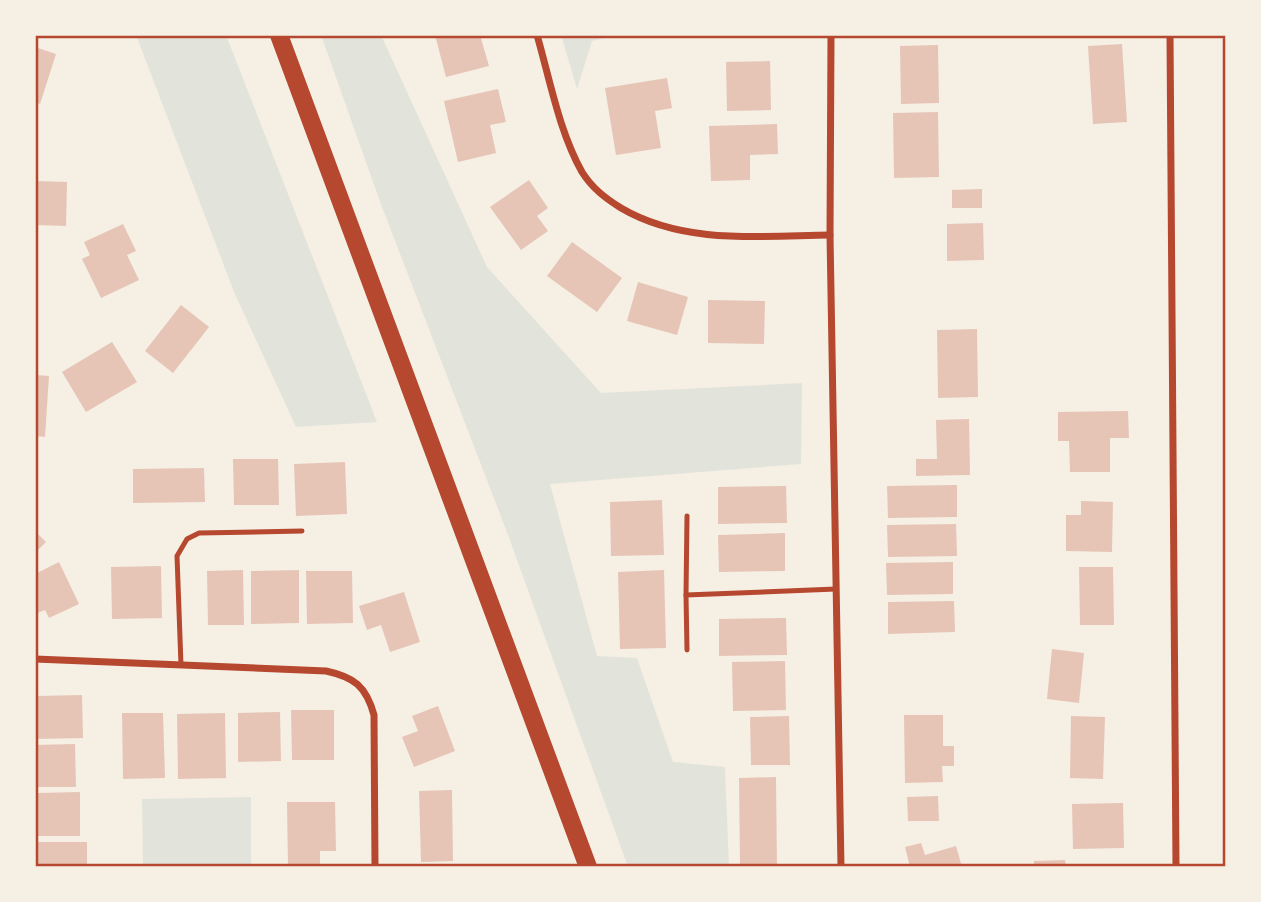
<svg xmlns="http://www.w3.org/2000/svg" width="1261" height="902" font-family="Signika,sans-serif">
	<rect width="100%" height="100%" fill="#f6efe4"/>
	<g fill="#e2e4dc">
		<path d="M136,35h90l151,387 -81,5 -62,-135z"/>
		<path d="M321,35h60l106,232 114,126 201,-10 -1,81 -251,20 47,172 40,2 36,104 52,5 4,100h-101l-120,-332 -129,-336z"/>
		<path d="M561,35h55l-24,6 -15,48z"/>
		<path d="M251,797v70h-108l-1,-68z"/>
	</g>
	<g fill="#e6c5b7">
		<path d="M435,35h45l9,31 -43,11z"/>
		<path d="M1122,44l5,78 -34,2 -5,-78z"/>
		<path d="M938,45l1,58 -38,1 -1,-58z"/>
		<path d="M35,47l21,7 -16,50 -5,-2z"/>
		<path d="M770,61l1,49 -44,1 -1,-49z"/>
		<path d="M667,78l5,30 -17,3 6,37 -45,7 -11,-67z"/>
		<path d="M498,89l8,33 -16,3 6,28 -38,9 -14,-61z"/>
		<path d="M938,112l1,65 -45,1 -1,-65z"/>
		<path d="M777,124l1,30 -28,1v25l-39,1 -2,-55z"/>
		<path d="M529,180l19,28 -11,8 11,15 -27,19 -31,-43z"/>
		<path d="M35,181l32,1 -1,44 -31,-1z"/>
		<path d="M982,189v19h-30v-18z"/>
		<path d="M983,223l1,37 -37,1v-37z"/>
		<path d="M123,224l13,27 -9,4 12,25 -38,18 -19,-39 8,-4 -6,-13z"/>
		<path d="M572,242l50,36 -25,34 -50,-36z"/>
		<path d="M638,282l50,15 -11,38 -50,-14z"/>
		<path d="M708,300l57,1 -1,43 -56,-1z"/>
		<path d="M181,305l28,22 -36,46 -28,-22z"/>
		<path d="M977,329l1,68 -40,1 -1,-68z"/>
		<path d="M112,342l25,40 -51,30 -24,-40z"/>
		<path d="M35,375l14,1 -4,61 -10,-1z"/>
		<path d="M1128,411l1,27h-19v34h-40l-1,-31h-11v-29z"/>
		<path d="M969,419l1,56 -54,1v-17h21l-1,-39z"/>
		<path d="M233,459h45l1,46h-45z"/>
		<path d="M345,462l2,52 -51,2 -2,-52z"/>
		<path d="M204,468l1,34 -72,1v-34z"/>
		<path d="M957,485v32l-69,1 -1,-32z"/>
		<path d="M786,486l1,37 -69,1v-37z"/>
		<path d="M662,500l2,55 -53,1 -1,-54z"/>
		<path d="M1081,501l32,1 -1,50 -46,-1v-36h15z"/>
		<path d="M956,524l1,32 -69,1 -1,-32z"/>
		<path d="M35,531l11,11 -11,11z"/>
		<path d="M785,533v38l-66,1 -1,-37z"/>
		<path d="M59,562l20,42 -30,14 -4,-8 -10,4v-40z"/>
		<path d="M953,562v32l-66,1 -1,-32z"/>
		<path d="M161,566l1,52 -50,1 -1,-52z"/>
		<path d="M1079,567h34l1,58h-34z"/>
		<path d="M243,570l1,55h-36l-1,-54z"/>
		<path d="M299,570v53l-48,1v-53z"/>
		<path d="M664,570l2,78 -46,1 -2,-77z"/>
		<path d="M306,571h46l1,52 -46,1z"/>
		<path d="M404,592l16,50 -30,10 -9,-27 -14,5 -8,-24z"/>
		<path d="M954,601l1,31 -67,2v-32z"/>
		<path d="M786,618l1,37 -68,1v-37z"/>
		<path d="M1052,649l32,4 -5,50 -32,-4z"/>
		<path d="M785,661l1,49 -53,1 -1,-49z"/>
		<path d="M82,695l1,43 -48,1 2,-43z"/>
		<path d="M438,706l17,45 -41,16 -12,-30 16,-6 -6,-15z"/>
		<path d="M291,710h43v50h-42z"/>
		<path d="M280,712l1,49 -43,1v-49z"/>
		<path d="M122,713h41l2,65 -42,1z"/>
		<path d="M225,713l1,65 -48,1 -1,-65z"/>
		<path d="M904,715h39v31h11v20h-12l1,16 -38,1z"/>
		<path d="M789,716l1,49h-39l-1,-48z"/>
		<path d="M1071,716l34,1 -2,62 -33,-1z"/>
		<path d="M75,744l1,43h-39l-2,-42z"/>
		<path d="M776,777l1,90h-37l-1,-89z"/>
		<path d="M452,790l1,71 -32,1 -2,-71z"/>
		<path d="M80,792v44h-45v-27h3v-16z"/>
		<path d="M938,796l1,25h-31l-1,-24z"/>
		<path d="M287,802h48l1,49h-16v16h-32z"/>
		<path d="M1123,803l1,45 -51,1 -1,-45z"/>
		<rect x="35" y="842" width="52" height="25"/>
		<path d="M921,843l4,12 31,-9 6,21h-52l-5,-20z"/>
		<path d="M1065,860l1,7h-32v-6z"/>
	</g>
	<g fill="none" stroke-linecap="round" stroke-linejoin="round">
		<g stroke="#b5482f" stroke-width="5">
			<path d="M686,595l1,-79"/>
			<path d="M687,650l-1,-55 150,-6"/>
			<path d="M181,665l-4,-109 10,-17 12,-6 103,-2"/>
		</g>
		<g stroke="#b5482f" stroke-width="7">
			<path d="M537,35c13,45 22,96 45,137 10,16 23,26 39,36 63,37 139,28 209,27"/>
			<path d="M831,35l-1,200 11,632"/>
			<path d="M1170,35l6,832"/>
			<path d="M35,659l291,12c28,6 40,15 48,44l1,152"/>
		</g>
		<path stroke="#b5482f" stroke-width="18" d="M279,35l309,832"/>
	</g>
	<rect width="1261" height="902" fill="none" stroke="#f6efe4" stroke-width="74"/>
	<rect x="37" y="37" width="1187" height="828" fill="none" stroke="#b5482f" stroke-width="2.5"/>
</svg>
